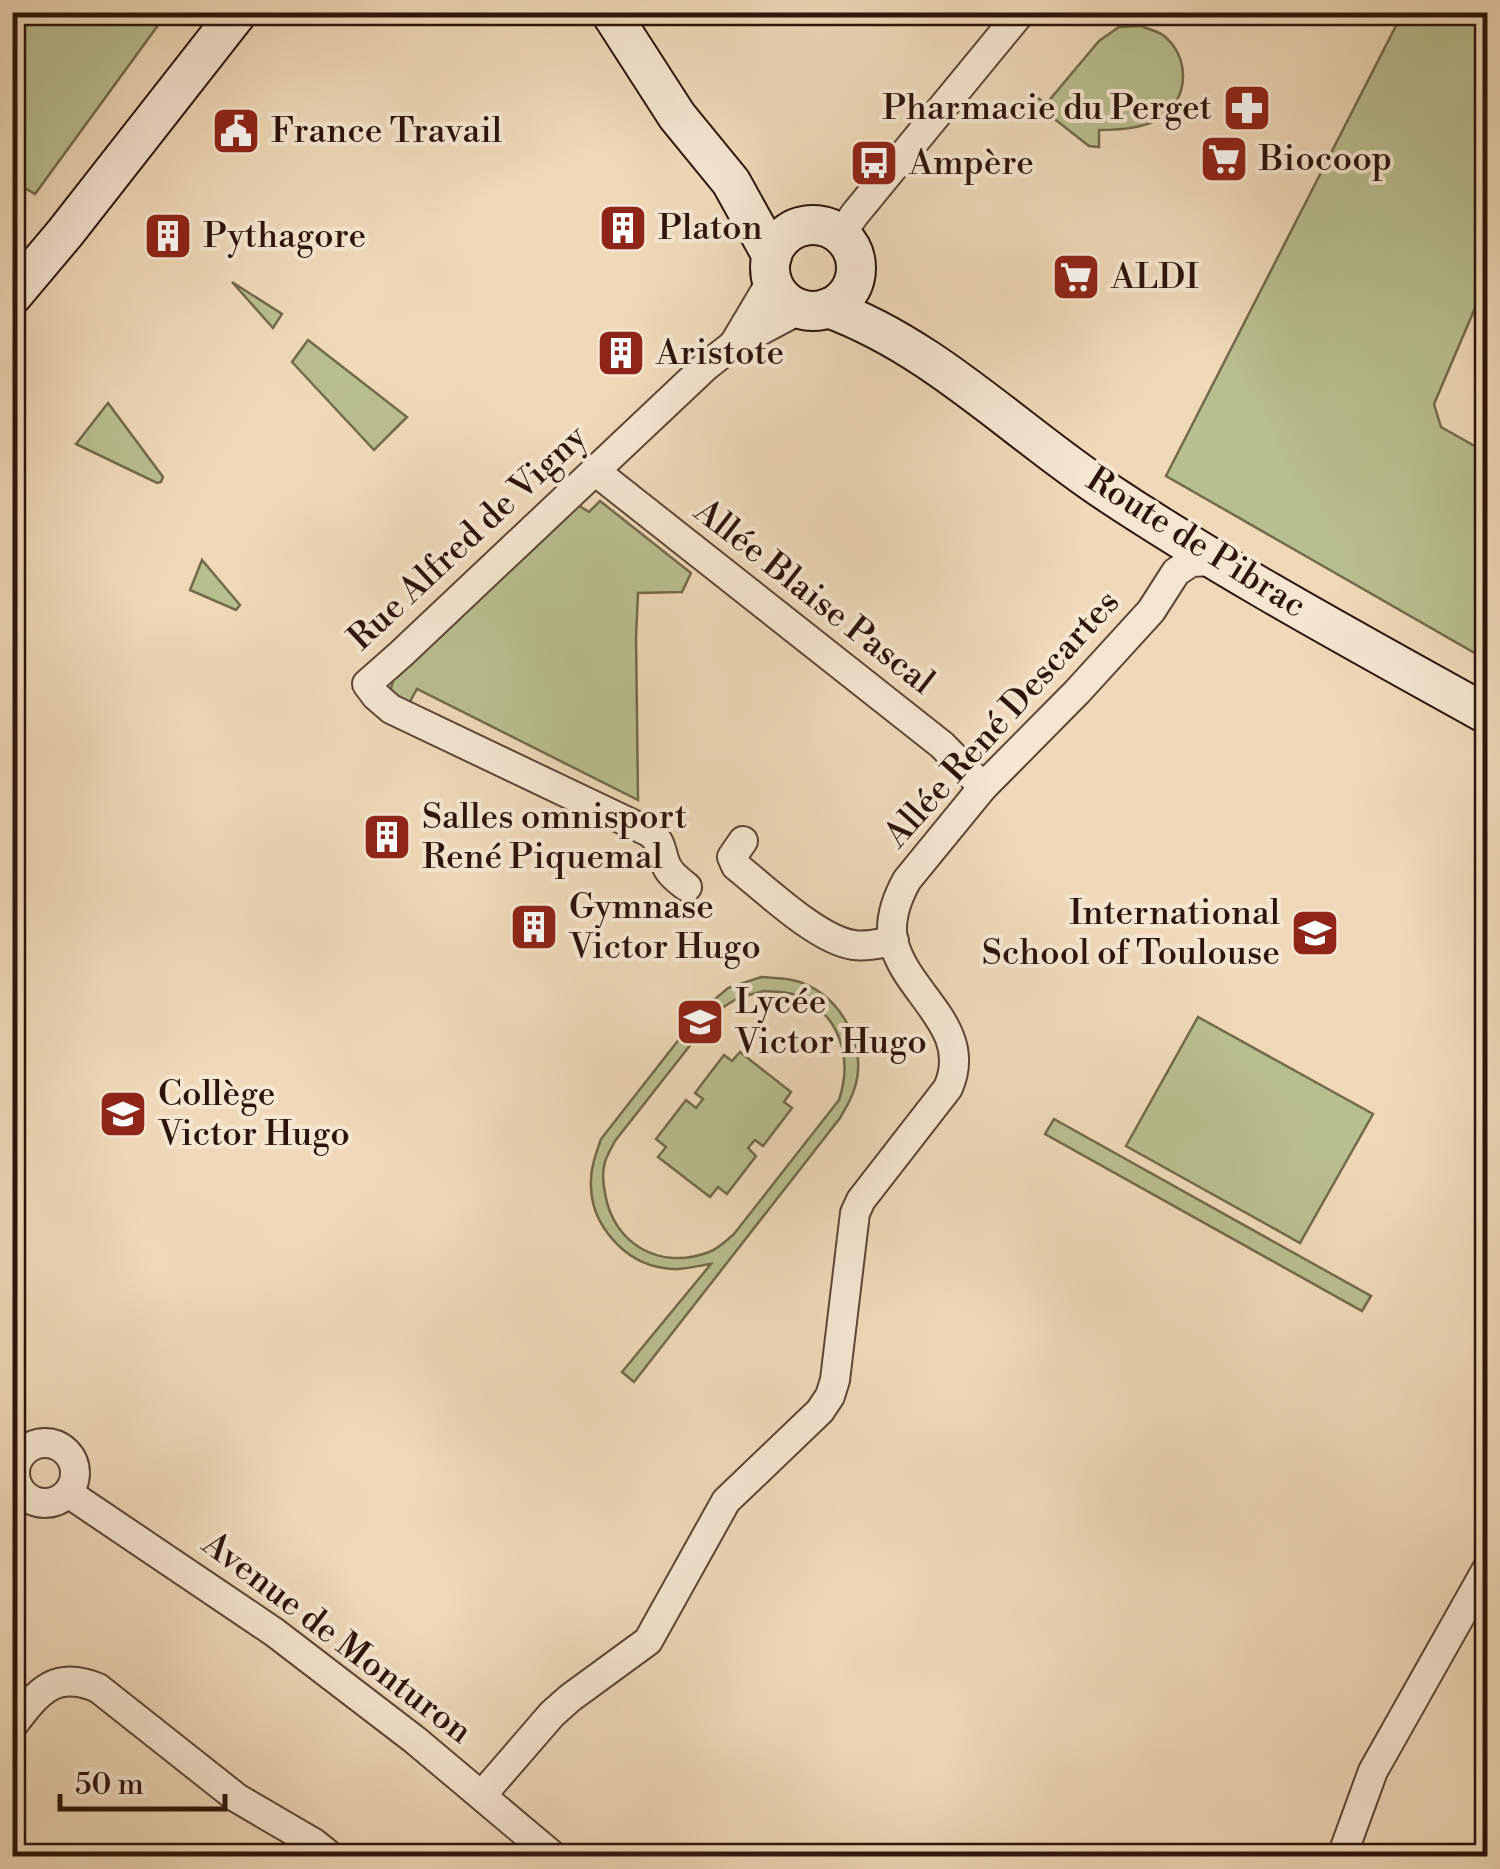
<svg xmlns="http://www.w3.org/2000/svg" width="1500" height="1869" font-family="'Libre Bodoni',serif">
	<rect width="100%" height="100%" fill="#efd9b8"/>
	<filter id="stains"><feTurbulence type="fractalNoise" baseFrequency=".002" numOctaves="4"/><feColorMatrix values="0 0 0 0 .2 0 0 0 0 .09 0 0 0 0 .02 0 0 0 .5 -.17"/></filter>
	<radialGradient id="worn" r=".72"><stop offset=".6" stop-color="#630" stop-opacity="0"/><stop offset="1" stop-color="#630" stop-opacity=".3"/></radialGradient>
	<g fill="#b8bf8f" stroke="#726a4d" stroke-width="2.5" fill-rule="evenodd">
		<path d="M1403,12l84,1v267l-53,124 7,23 46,26v207l-321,-184z"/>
		<path d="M12,13h155l-132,181 -22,-13z"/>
		<path d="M1141,26c7,3 16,5 22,9 27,21 27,63 -2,83 -16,10 -44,12 -62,12v17l-10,-1 -55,-43v-8l12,9 53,-63 20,-14z"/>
		<path d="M232,282l50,32 -9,14z"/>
		<path d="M308,340l99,77 -33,33 -82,-88z"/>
		<path d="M108,403l55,74 -2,5 -4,1 -81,-39z"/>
		<path d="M600,501l91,72 -9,19 -44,1 -2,44 2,163 -221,-111 -9,16 -18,-12 3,-13 185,-175 11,7z"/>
		<path d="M202,560l38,45 -4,5 -46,-20z"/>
		<path d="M761,977c10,1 21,1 31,3 46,9 78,66 62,110 -3,10 -9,19 -14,28l-206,264 -12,-10 89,-108c-16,2 -31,7 -47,4 -39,-5 -73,-43 -73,-83 -1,-16 5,-31 10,-46l101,-129 26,-22zM764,991c10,1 22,0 31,4 45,17 58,63 44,105l-105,134c-7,6 -16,15 -25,18 -49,19 -96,-8 -104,-59 -2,-10 -3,-21 0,-31 2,-7 7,-15 10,-21l102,-130 21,-13z"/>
		<path d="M1198,1017l175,97 -73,129 -174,-97z"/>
		<path d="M740,1052l51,40 -7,10 8,6 -29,38 -8,-6 -7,8 8,8 -29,38 -9,-7 -8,10 -52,-40 8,-10 -10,-8 30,-39 10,8 7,-9 -8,-6 29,-38 8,6z"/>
		<path d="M1054,1119l317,177 -9,15 -317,-177z"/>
	</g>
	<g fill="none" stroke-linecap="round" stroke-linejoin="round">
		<g stroke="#5d4536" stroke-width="32">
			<g id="street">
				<path d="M840,235l15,-21 166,-202"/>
				<path d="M734,344l38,-64"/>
				<path d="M595,471l347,274 41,42"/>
				<path d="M743,841l-11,16 4,9c29,23 83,75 118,79 13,2 27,-2 40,-4"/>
				<path d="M687,887c-9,-7 -19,-14 -22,-25 -5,-14 -3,-20 -16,-30l-258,-123 -15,-13 -9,-12 34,-30 304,-287 28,-22 68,-36"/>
				<circle cx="45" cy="1473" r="30"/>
				<path d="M69,1492l8,7 197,133 141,108 138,116"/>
				<path d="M12,1726c25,-32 41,-57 86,-38l139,110 77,45 16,13"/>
				<path d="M482,1795l70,-81 18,-16 78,-57 78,-140 94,-90 10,-15 5,-16 20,-167 6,-13 87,-112c27,-61 -43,-94 -55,-148 -4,-21 4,-42 14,-60l76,-93 94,-95 74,-81 25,-39 15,-10 24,-1"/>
				<path d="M1342,1856l31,-85 115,-204"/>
			</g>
		</g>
		<g stroke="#2c140b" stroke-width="42">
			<g id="secondary">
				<path d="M610,12l67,104 54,66 41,74"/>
				<circle cx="813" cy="268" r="43"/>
				<path d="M12,296l53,-63 173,-221"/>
				<path d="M828,308c105,38 187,123 279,184 122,81 252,151 381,223"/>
			</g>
		</g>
		<use href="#street" stroke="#f5e6d1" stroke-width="28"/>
		<use href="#secondary" stroke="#f5e6d1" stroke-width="38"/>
	</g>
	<defs>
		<g id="pharmacy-square" transform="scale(2.5)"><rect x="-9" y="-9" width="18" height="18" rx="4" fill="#8f2418" stroke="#f5e6d1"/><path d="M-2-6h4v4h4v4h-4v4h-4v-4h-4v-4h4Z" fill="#fff"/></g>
		<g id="civic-square" transform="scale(2.5)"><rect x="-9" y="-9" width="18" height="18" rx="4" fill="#8f2418" stroke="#f5e6d1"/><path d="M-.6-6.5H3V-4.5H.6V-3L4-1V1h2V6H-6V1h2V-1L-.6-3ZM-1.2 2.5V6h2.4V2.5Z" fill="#fff"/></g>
		<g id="supermarket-square" transform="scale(2.5)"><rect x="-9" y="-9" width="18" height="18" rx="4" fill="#8f2418" stroke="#f5e6d1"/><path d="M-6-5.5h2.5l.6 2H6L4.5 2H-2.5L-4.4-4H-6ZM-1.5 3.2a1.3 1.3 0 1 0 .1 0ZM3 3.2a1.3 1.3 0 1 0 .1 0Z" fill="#fff"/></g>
		<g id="bus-square" transform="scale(2.5)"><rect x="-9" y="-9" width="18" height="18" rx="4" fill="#8f2418" stroke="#f5e6d1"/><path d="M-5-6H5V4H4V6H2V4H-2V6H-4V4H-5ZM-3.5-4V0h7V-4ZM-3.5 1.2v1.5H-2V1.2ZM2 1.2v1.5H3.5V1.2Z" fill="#fff"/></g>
		<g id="building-square" transform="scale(2.5)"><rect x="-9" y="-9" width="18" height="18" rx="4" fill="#8f2418" stroke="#f5e6d1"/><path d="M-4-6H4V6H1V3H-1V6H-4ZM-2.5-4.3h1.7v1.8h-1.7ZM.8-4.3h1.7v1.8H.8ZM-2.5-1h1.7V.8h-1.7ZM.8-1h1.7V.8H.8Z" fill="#fff"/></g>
		<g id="school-square" transform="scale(2.5)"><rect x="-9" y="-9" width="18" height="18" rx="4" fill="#8f2418" stroke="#f5e6d1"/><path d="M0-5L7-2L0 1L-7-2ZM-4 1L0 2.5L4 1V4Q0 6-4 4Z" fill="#fff"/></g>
	</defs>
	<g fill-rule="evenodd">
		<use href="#pharmacy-square" x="1247" y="108"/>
		<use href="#civic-square" x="236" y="131"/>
		<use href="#supermarket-square" x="1224" y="159"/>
		<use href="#bus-square" x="874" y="163"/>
		<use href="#building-square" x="623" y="228"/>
		<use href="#building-square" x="168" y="236"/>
		<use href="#supermarket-square" x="1076" y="277"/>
		<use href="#building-square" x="621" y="353"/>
		<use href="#building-square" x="387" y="837"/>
		<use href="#building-square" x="534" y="927"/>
		<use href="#school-square" x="1315" y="933"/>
		<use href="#school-square" x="700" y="1022"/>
		<use href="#school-square" x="123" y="1114"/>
	</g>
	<g text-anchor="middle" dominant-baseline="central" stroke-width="8" stroke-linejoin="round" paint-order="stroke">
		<g font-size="35" fill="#2c140b" stroke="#f5e6d1" text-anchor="start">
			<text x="1212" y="108" text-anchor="end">Pharmacie du Perget</text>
			<text x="271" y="131">France Travail</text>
			<text x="1259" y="159">Biocoop</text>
			<text x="909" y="163">Ampère</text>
			<text x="658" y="228">Platon</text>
			<text x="203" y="236">Pythagore</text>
			<text x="1111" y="277">ALDI</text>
			<text x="656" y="353">Aristote</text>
			<text x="422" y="817">Salles omnisport<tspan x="422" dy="40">René Piquemal</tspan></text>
			<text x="569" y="907">Gymnase<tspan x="569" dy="40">Victor Hugo</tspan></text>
			<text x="1280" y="913" text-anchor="end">International<tspan x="1280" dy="40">School of Toulouse</tspan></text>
			<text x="735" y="1002">Lycée<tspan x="735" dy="40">Victor Hugo</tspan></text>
			<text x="158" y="1094">Collège<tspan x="158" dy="40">Victor Hugo</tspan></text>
		</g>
		<g font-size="35" fill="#2c140b" stroke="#f5e6d1">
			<text transform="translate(468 538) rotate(-43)">Rue Alfred de Vigny</text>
			<text transform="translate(1196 543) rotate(32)">Route de Pibrac</text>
			<text transform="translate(814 597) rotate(38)">Allée Blaise Pascal</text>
			<text transform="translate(1002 719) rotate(-48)">Allée René Descartes</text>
			<text transform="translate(337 1638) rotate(37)">Avenue de Monturon</text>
		</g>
	</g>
	<rect width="1500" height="1869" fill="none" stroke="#efd9b8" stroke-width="50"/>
	<rect x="15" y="15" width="1470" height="1839" fill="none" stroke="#2c140b" stroke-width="5"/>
	<rect x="25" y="25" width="1450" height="1819" fill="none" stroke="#2c140b" stroke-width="2.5"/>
	<path d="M60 1794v15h165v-15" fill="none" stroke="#2c140b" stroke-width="5"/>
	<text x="75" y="1794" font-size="30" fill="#2c140b" stroke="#f5e6d1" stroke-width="8" paint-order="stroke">50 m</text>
	<rect width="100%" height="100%" filter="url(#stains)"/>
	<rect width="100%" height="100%" fill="url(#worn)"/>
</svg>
